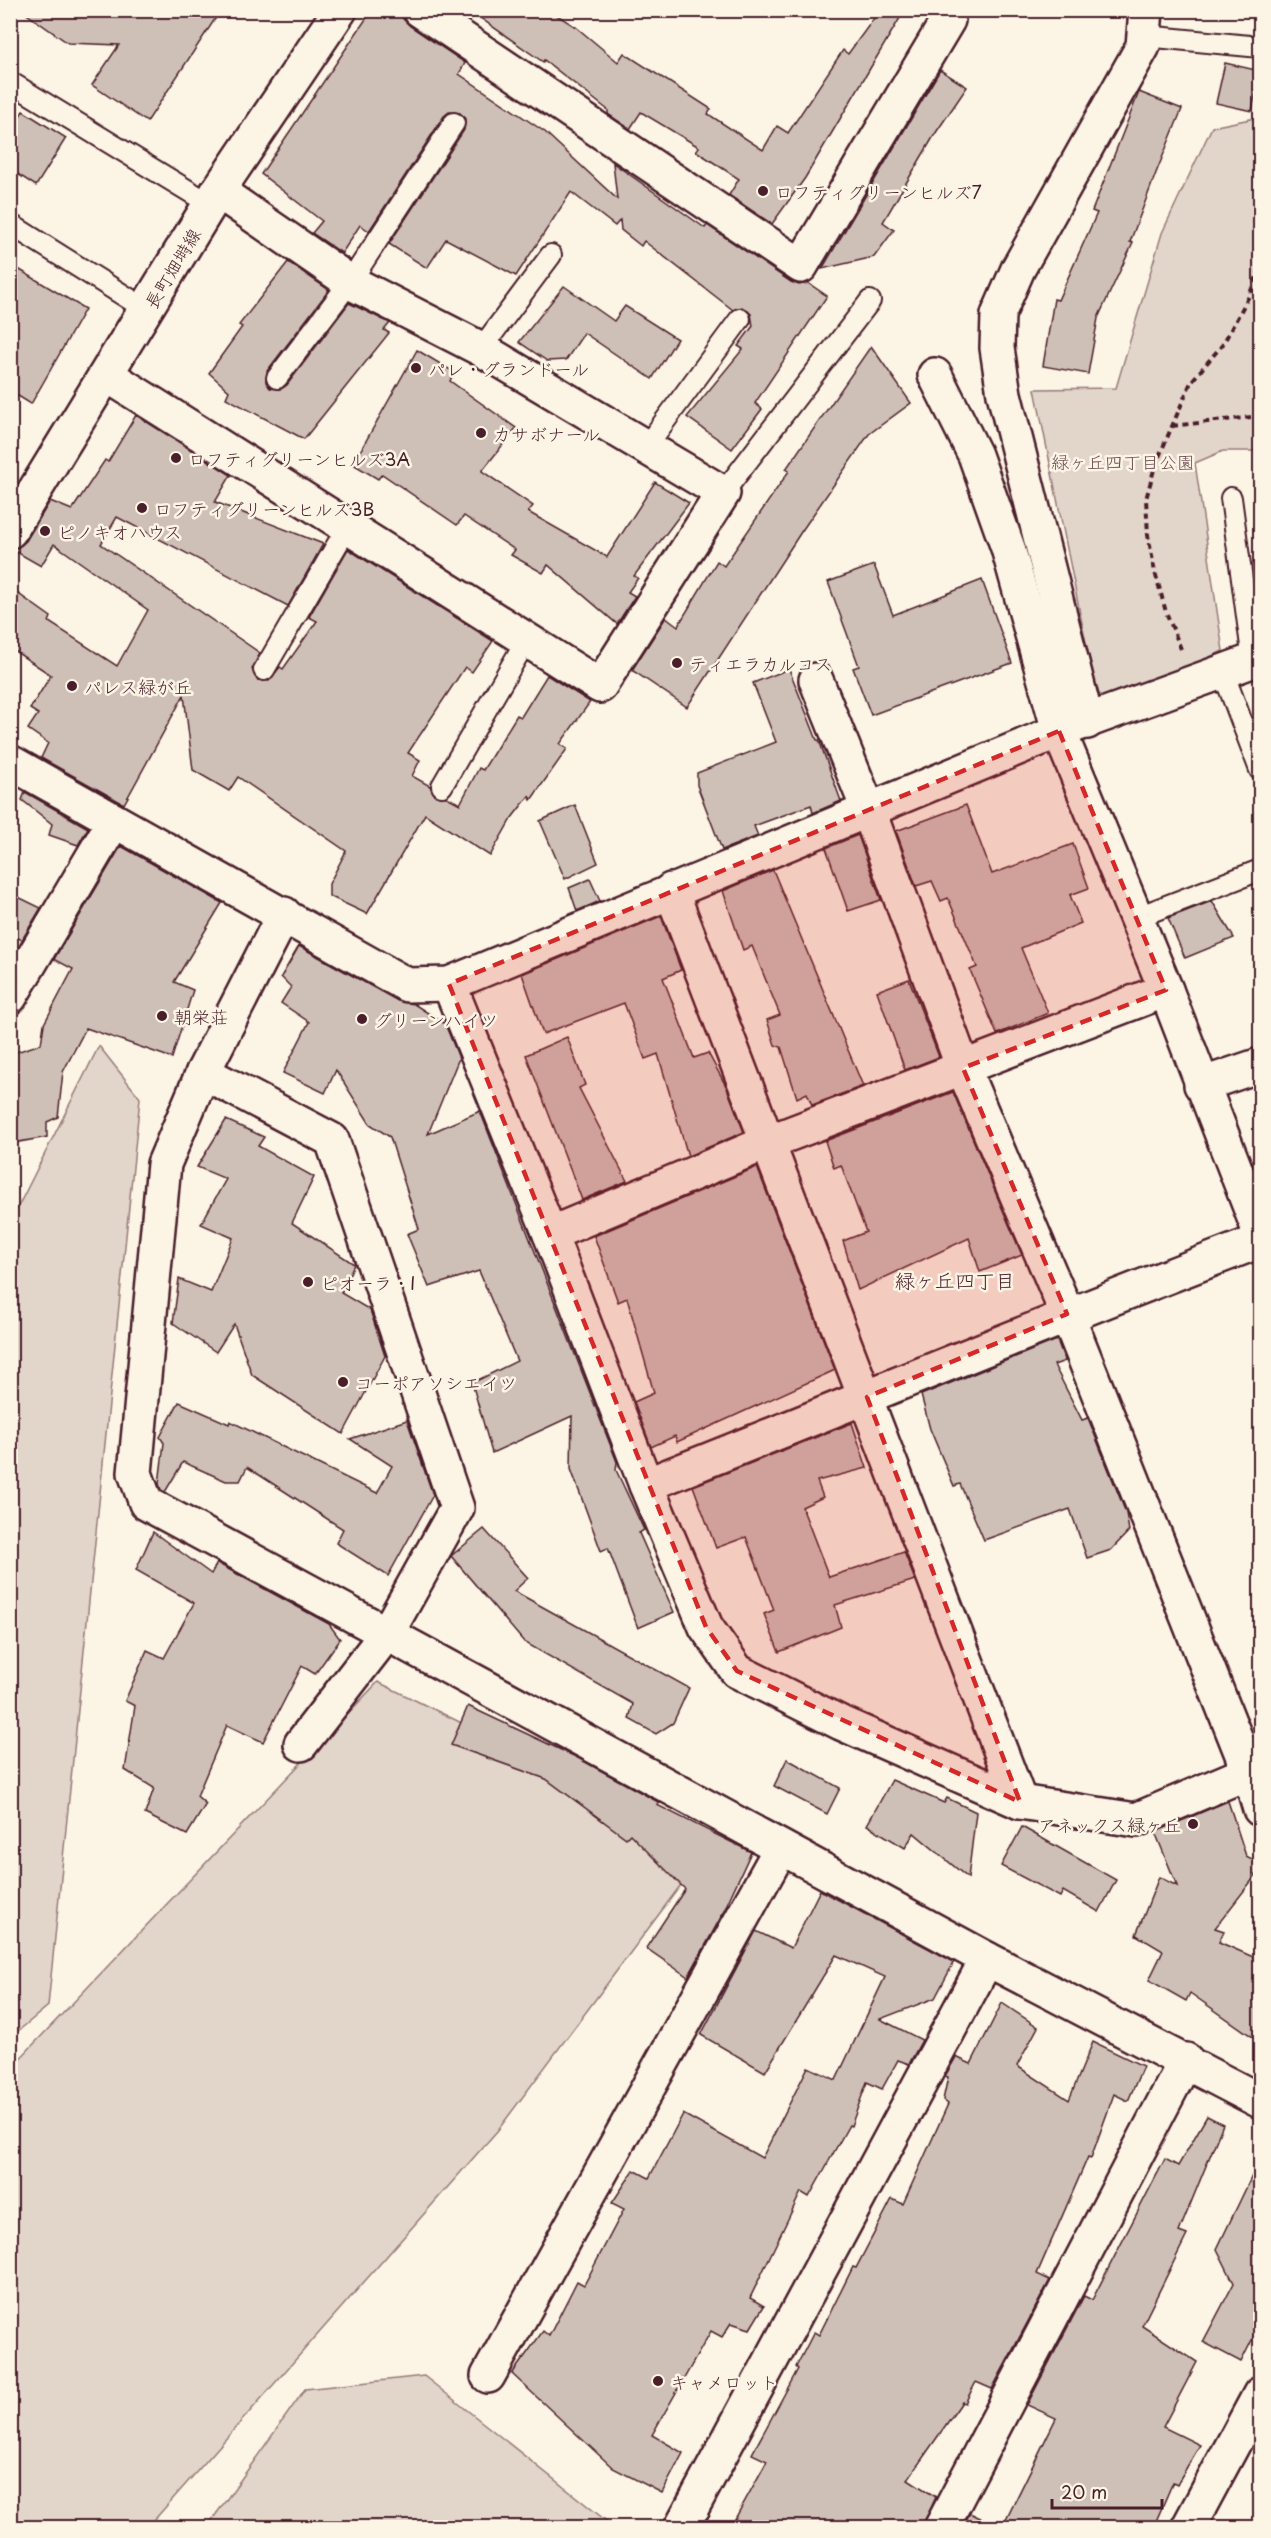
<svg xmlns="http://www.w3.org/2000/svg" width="1271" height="2538" font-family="'Playpen Sans','Klee One',sans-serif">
	<rect width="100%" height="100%" fill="#fcf5e5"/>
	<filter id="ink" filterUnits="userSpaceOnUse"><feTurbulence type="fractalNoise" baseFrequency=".0167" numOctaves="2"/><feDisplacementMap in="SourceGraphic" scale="12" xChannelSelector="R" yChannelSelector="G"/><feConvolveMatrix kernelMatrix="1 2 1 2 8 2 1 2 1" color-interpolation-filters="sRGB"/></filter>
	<g filter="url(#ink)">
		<g fill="#e2d5ca" stroke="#967a7a" stroke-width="1.5">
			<path d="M1260,117v334h-37l-28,12 28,188 -108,49 -19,-7 -61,-304 81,-1 46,-155 50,-106z"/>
			<path d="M99,1046l41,52 -92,908 -37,31v-816z"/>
			<path d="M378,1682l208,102 103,90 -191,256 -350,397h-137l-1,-458z"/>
			<path d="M424,2376l190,151h-407l98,-138z"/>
		</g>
		<g fill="#cfc0b7" stroke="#4a1f2b" stroke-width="1.5">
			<path d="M21,10h200l-74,112 -55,-37 27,-40 -51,-2z"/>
			<path d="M372,10h30l1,9 7,7 55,37 -6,11 86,58 72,67 -4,-36 92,65 2,-3 84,57 8,3 9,-2 19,13 -72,107 7,6 -30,40 -45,-32 56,-68 -5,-3 15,-20 -2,-12 -9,-7 -9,3 -89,-69 -3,5 -20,-16 -1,-10 -5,6 -44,-34 -55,84 -70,-37 -19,29 -38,-24 75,-114 1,-12 -5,-5 -11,-1 -5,4 -75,115 -9,-6 -18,28 -30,-20 10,-12 -61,-47z"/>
			<path d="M469,10h80l27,17 42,35 6,-9 87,56 -3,5 55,36 14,-24 11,7 55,-83 5,4 32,-44h8l12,8 -95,160 -33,46 -43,-29 10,-16 -43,-28 3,-4 -58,-35 -11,17 -22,-15v-4l-64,-50 -1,2z"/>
			<path d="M1225,63l35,8 -8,40 -36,-8z"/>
			<path d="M940,70l27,17 -32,47 -52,88 11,8 -20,27 -52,12z"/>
			<path d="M1139,92l43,17 -26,64 -26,69 3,1 -35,75 -10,56 -45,-8 11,-67 4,1 39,-87 -5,-2z"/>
			<path d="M23,111l43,27 -30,48 -26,-17v-38z"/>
			<path d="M288,262l41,28 -62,81 -1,11 4,6 11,1 6,-4 62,-82 41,20 -6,7 5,3 -85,106 -78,-41 3,-7 -20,-18 33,-46 -3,-2z"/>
			<path d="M10,264l75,45 -54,95 -21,-13z"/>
			<path d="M564,286l50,35 11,-15 52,33 -25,40 -68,-46 -18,27 -19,1 -28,-19z"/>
			<path d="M871,346l40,57 -42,31 -68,98 -114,175 -55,-37 34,-53 12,9 39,-65 7,5 65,-95 -3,-2z"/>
			<path d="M417,350l37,22 -4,9 66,47 -34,43 51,35 -5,6 79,45 48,-75 34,21 -55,73 4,2 -10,14 7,4 -18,28 -69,-59 -5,8 -32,-18 4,-5 -51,-34 -7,9 -75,-51 -4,5 -25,-15z"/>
			<path d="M136,415l95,60 -16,27 108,42 -35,62 -171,-89 -16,27 159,109 -8,16 5,11 12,1 11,-14 3,2 34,-48 -8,-4 39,-68 145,92 -21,31 -7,-5 -57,86 12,7 -8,16 18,10 6,10 11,1 13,7 19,-36 4,2 34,-55 4,2 26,-42 43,27 -30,42 7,5 -36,51 -2,-4 -18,23 -21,37 -65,-42 -58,100 -38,-18v-12l17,-33 -108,-74 -9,14 -36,-21 -9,-75 -60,109 -83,-46 7,-15 -20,-14 10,-15 -8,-5 21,-34 -41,-27v-60l41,29 -2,5 68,44 31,-56 -94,-66 -13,22 -28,-16 13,-9 24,-40 22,9 33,-50 3,2z"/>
			<path d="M874,565l19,50 89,-35 30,83 -141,52 -18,-47 6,-2 -31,-84z"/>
			<path d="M789,669l28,71h2l22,61 -28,12 -2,-8 -57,21 4,10 -36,14 -25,-65v-12l79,-31 -23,-59z"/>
			<path d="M25,792l63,36 -10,17 -29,-10 3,-11 -30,-24z"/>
			<path d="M575,805l23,58 -33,16 -25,-58z"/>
			<path d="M966,805l26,69 81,-30 16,44 -19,7 11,28 -60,25 27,65 -51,21 -27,-64 7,-3 -29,-69 -7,3 -9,-20 -16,5 -20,-55z"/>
			<path d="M858,835l23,65 -33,11 -22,-63z"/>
			<path d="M121,846l101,57 -48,79 19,8 -21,68 -86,-30 -23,44 -5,45 -11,5v15l-34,6 -3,-89 31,-10 3,-20 29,-55 -19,-10z"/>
			<path d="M773,870l90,216 -51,19 -5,-12 -10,5 -16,-51 -6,-2 -8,-25 13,-5 -28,-69 -9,4 -20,-59z"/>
			<path d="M590,879l10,22 -23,10 -8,-23z"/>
			<path d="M10,893l31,15 -19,32 -12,-6z"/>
			<path d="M1212,901l22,37 -49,20 -17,-40z"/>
			<path d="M661,916l20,54 -18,8 31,80 14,-5 19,35 17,44 -56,24 -30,-102 -13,5 -21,-56 -81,31 -21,-60z"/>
			<path d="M299,946l99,55 16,3 31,20 14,34 -31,76 52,-23 137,351 -1,8 28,60 -5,3 35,79 -36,16 -30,-80 -7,3 -30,-82 1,-53 -80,37 -20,-70 45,-22 -38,-90 -50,16 -22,-53 12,-5 -29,-92 -20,-13 -34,-54 -11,23 -42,-20 26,-51 -28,-19 10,-16 -10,-10z"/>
			<path d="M909,979l30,78 -34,13 -28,-79z"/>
			<path d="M567,1037l18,48 -6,3 48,93 -45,19 -56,-145z"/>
			<path d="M953,1092l69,163 -42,17 -11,-34 -111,52 -15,-49 23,-9 -25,-67 -7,3 -9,-27z"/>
			<path d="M226,1120l38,17 -6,9 56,31 -22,46 62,41 -13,29 29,17 15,46 -42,78 -91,-59 -18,-51 -18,28 -43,-29 6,-44 32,13 22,-54 -32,-14 25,-45 -29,-12z"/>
			<path d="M757,1167l78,203 -158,72 -2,-6 -24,11 -17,-45 20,-9 -27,-95 -9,4 -24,-66z"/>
			<path d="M1057,1340l8,21 -11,4 28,55 6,-2 38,95 3,18 -18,19 -24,8 -17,-49 -86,31 -24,-56 -6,2 -24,-57 -9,-34z"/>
			<path d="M179,1402l50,22 1,-3 147,72 15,-27 -42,-27 57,-19 26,75 -45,81 -52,-33 7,-14 -96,-62 -7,14h-14l-43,-19 -18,30 -4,-2 -2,-6 5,-41 -4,-6z"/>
			<path d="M852,1423l15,45 -50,13 6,16 -21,10 27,70 75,-25 11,28 -80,25 6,22 -62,25 -15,-38 10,-4 -28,-73 -30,11 -23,-62z"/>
			<path d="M484,1529l44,49 -14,13 175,97 -16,35 -17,11 -27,-15 4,-15 -109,-62 -73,-86z"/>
			<path d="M153,1532l58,42 6,-11 112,61 11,15 -25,35 -13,-8 -39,76 -36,-17 -30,71 9,8 -19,31 -42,-21 9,-26 -29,-18 10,-64 -10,-5 22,-51 17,8 30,-55 -58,-33z"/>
			<path d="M468,1706l110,52 82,45 -3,2 94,47 -29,63 -34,62 -42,-29 39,-59 -55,-55 -4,4 -80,-59 -95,-34z"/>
			<path d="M787,1759l53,29 -13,26 -53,-28z"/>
			<path d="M892,1780l52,23 3,-5 29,14 -8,66 -54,-45 -9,15 -38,-23z"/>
			<path d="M1228,1801l18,55 14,7v7l-45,58 9,3 -5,11 41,18v82l-70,-49 -4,8 -37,-21 14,-29 -27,-16 23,-58 18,9 -22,-54z"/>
			<path d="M1022,1827l94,53 -17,32 -36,-21 -3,6 -59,-31z"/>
			<path d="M820,1890l134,72 -19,36 -55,21 42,21 -13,24 -11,-4 -16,29 -15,-7 -16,44 -2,-1 -40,72 -8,-5 -51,106 14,8 -14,23 -19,-6 -9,14 -11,-6 -59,104 31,18 -21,40 -49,-25 -101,-94 31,-43 6,5 28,-55 7,4 40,-76 -12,-6 22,-33 15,8 34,-64 79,44 46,-91 28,13 49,-103 -49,-22 -71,117 -64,-37 55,-104 35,17z"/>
			<path d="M1002,2003l36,24 -21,39 52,34 24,-58 50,24 -15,35 -14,-7 -23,64 -3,-1 -51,117 13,6 -58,109 -16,-7 -11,21 -3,-1 -54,77 28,18 -14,31h-192l37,-67 -15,-7 46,-85 -2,-2 18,-35 5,3 34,-68 3,1 36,-69 11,5 45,-100 -5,-4 5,-23 -3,-1 11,-19 15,7z"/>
			<path d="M1207,2116l16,8 -44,108 8,3 -45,91 55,36 -34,65 37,18 -23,39 -4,-2 -20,46h-151l54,-110 -29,-13 57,-109 8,4 73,-141 13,7z"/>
			<path d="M1260,2159v178l-3,-7 -16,32 -38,-20 31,-59 -17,-34z"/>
			<path d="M970,2513l31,15h-39z"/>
		</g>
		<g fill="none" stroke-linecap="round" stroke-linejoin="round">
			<g stroke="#4a1f2b" stroke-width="24">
				<g id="lane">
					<path d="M1145,36l115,11"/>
					<path d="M10,82l200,122"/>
					<path d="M10,224l137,86"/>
					<path d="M481,349l70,-94"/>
					<path d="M277,378l73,-96 104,-159"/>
					<path d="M645,448l95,-129"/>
					<path d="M723,493l147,-192"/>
					<path d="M1231,498l22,163"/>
					<path d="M264,670l84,-144"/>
					<path d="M1223,672l37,98"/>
					<path d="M442,786l85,-147"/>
					<path d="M1135,918l125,-48"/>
				</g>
			</g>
			<g stroke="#4a1f2b" stroke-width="38">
				<g id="street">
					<path d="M420,10l381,256 147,-246"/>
					<path d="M107,375l493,311 123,-193 -242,-144 -131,-67 -132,-91"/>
					<path d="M935,375l40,80 33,93 51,183 107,259 94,243"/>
					<path d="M10,531l208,-340 122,-181"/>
					<path d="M816,680l52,129 95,259 104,246 182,458 11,37"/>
					<path d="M1087,722l-83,-328 -7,-46 1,-33 20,-46 125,-223 3,-36"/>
					<path d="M10,762l397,223 42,-1 610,-253 201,-73"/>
					<path d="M671,890l349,912"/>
					<path d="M284,914l-81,158 -39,92 -29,309 11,30 841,456 273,142"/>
					<path d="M449,984l101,250 96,251 60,142 31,44 104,52 179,79 116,18 113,-48 11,-2"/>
					<path d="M10,997l104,-176"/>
					<path d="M203,1072l129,68 125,368 -70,125 -86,111"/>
					<path d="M1201,1085l59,-20"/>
					<path d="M550,1234l216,-91 400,-153"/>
					<path d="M646,1485c205,-81 408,-166 614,-244"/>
					<path d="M488,2376l293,-528"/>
					<path d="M681,2528l306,-569"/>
					<path d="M941,2528l245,-468"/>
					<path d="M1188,2528l72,-134"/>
				</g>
			</g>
			<g stroke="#4a1f2b" stroke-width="4" stroke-dasharray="6 4.5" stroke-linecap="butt">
				<path d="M1172,426l88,-10"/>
				<path d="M1181,649l-15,-37 -11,-40 -7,-37 -2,-36 9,-33 36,-84 32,-38 26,-48 11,-28"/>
			</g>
			<use href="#lane" stroke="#fcf5e5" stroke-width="20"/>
			<use href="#street" stroke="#fcf5e5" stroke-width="33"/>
		</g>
	</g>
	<path fill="#d62828" fill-opacity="0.2" stroke="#d62828" stroke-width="4.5" stroke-dasharray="12 8" stroke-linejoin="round" d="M1059,731l107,259 -203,78 104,246 -200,83 153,405 -283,-131 -31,-44 -257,-643z"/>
	<g fill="#4a1f2b" stroke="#fcf5e5" stroke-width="2">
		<circle cx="763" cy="191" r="6"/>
		<circle cx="416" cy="368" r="6"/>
		<circle cx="481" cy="433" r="6"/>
		<circle cx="176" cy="458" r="6"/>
		<circle cx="142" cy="508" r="6"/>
		<circle cx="45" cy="531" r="6"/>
		<circle cx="677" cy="663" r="6"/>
		<circle cx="72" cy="686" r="6"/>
		<circle cx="162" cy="1016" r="6"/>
		<circle cx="362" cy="1019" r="6"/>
		<circle cx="308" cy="1282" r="6"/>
		<circle cx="343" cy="1382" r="6"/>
		<circle cx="1193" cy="1824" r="6"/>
		<circle cx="658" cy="2381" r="6"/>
	</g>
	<g text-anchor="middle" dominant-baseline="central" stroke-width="5" stroke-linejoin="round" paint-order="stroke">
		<g font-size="18" fill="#4a1f2b" stroke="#fcf5e5" text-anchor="start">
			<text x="775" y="191">ロフティグリーンヒルズ7</text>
			<text x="428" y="368">パレ・グランドール</text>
			<text x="493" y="433">カサボナール</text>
			<text x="188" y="458">ロフティグリーンヒルズ3A</text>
			<text x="154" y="508">ロフティグリーンヒルズ3B</text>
			<text x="57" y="531">ピノキオハウス</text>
			<text x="689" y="663">ティエラカルコス</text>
			<text x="84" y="686">パレス緑が丘</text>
			<text x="174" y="1016">朝栄荘</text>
			<text x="374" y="1019">グリーンハイツ</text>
			<text x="320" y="1282">ピオーラ・I</text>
			<text x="355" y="1382">コーポアソシエイツ</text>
			<text x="1181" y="1824" text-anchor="end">アネックス緑ヶ丘</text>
			<text x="670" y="2381">キャメロット</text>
		</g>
		<g font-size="18" fill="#4a1f2b" stroke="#fcf5e5">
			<text transform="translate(172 268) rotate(-59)">長町畑塒線</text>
		</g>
		<g font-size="18" fill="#704c53" stroke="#fcf5e5">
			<text x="1123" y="461">緑ヶ丘四丁目公園</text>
		</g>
		<g font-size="20" fill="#4a1f2b" stroke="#fcf5e5">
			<text x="955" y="1280">緑ヶ丘四丁目</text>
		</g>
	</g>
	<rect width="1271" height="2538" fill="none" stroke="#fcf5e5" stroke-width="36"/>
	<rect x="18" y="18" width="1235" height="2502" fill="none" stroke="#4a1f2b" stroke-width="2" filter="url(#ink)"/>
	<path d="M1052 2499v9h110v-9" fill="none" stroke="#4a1f2b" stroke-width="3"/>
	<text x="1061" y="2499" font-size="18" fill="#4a1f2b" stroke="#fcf5e5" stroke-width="4.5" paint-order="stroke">20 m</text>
</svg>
